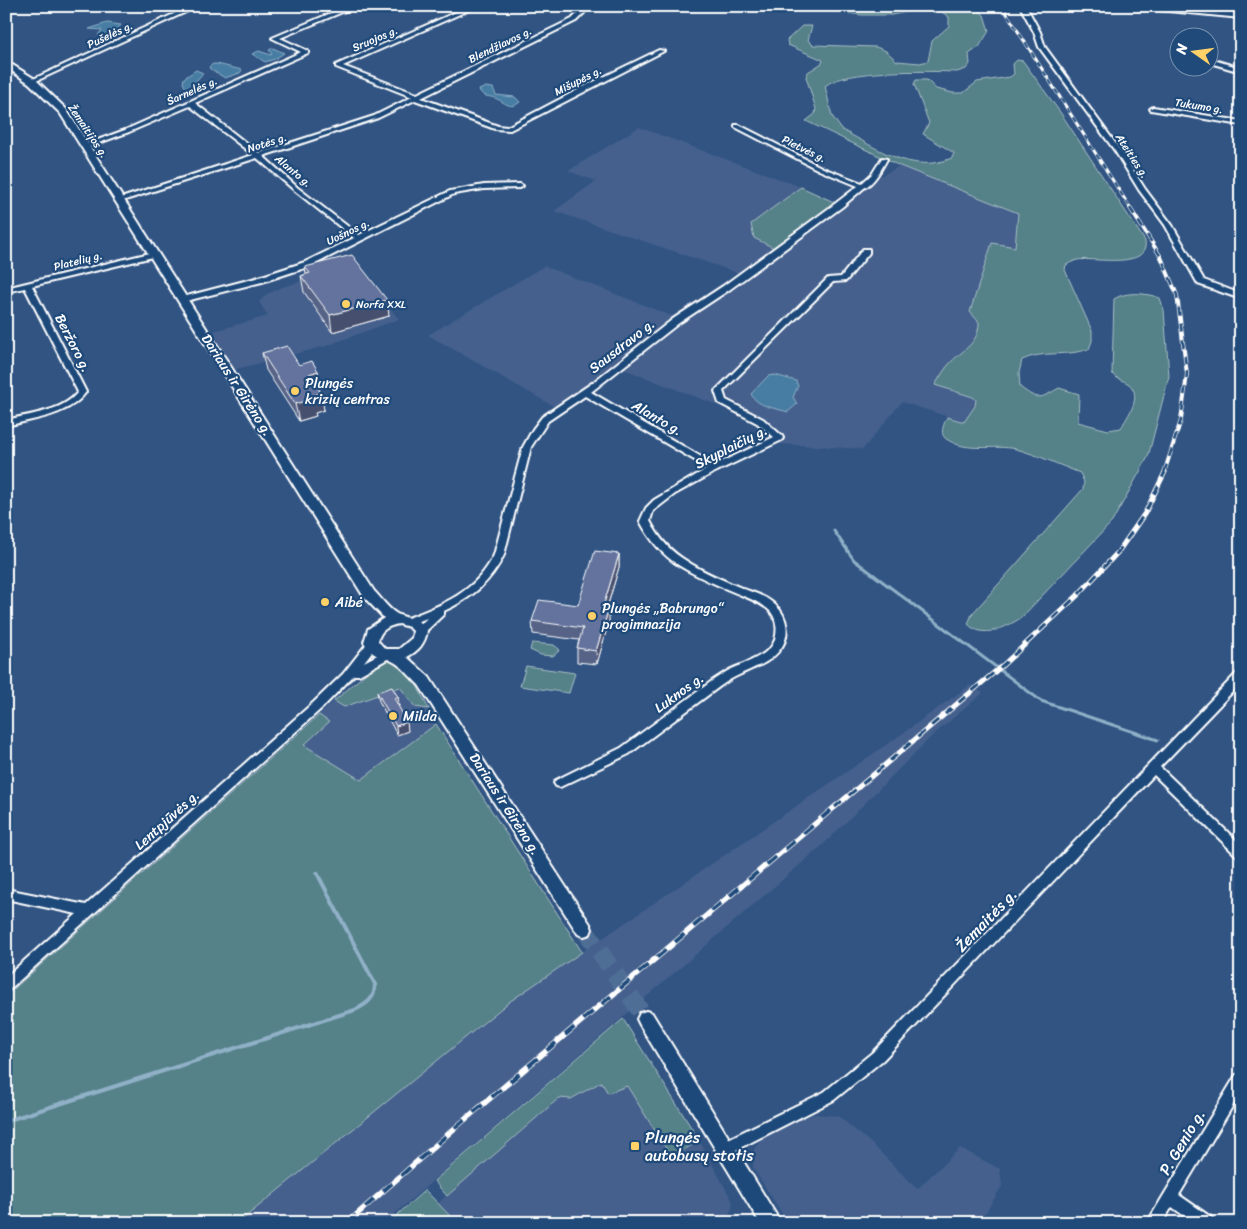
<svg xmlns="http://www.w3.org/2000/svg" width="1247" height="1229" font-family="Sriracha,sans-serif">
	<rect width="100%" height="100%" fill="#315483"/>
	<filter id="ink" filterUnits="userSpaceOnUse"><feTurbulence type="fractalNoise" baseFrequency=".02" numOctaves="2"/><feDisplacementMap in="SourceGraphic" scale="10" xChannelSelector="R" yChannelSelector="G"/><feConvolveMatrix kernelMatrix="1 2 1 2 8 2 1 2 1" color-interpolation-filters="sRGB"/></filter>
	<g filter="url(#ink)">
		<g fill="#44608d">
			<path d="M639,127l162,60 -50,37 3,14 19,10 86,-61 41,-21 118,47 -3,34 -23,-4 -22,69 9,10v9l-6,12 -22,19 -15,22 37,13 3,3 -1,6 -11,16 -62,-20 -39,47 -83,-5 -18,-20 -14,-7 -135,-52 -24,20 -34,22 -127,-72 116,-69 128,50 66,-43 -184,-62 42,-30 -28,-10z"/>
			<path d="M355,267l44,52 -73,27 -93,24 -23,-38 58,-16 -9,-14 8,-8 18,-8z"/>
			<path d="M970,685l13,8 -50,42 -109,109 -440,379h-146l271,-221 390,-266z"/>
			<path d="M400,687l15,20 14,2 7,15 -74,57 -59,-36 25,-23 -9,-7 15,-14 10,6z"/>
			<path d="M601,1082l26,4 45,72 27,-18 34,62 -2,10 -8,11h-266l-19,-20 121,-105 12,1z"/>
			<path d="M814,1114l24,2 34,28 45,45 43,-41 40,21 2,17 -15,25 -14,12h-185l-35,-55 1,-19 11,-13 10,-7z"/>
		</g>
		<g fill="#558189" stroke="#aac0c4">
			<path d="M794,6l182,1 8,8 5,16 -10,16 -10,7 1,10 -4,5 -9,3c-28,-1 -113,-3 -132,14l7,30 10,14c35,18 70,45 110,28l2,-5 -31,-19 6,-11 -15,-39 2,-4h11l9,9 17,4h10l14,-11 33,-5 4,-3 -1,-10 4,-4 6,1 39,54 83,126c5,29 -51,16 -68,19 -3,1 -7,3 -11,5l-1,5 27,61v10l-3,8c-22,8 -46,1 -67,11l-3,13 1,14c18,14 20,12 39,1l20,6 -1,28 30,8 13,-2c7,-13 22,-31 8,-44 -6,-4 -12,-4 -17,-11l2,-74c12,-8 33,-6 46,-1l4,12 5,66 -21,81 -36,65 -91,96c-15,9 -38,22 -53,6l4,-10 111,-125 1,-7 -4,-9c-21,-8 -42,-18 -64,-24 -22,-5 -48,4 -68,-9 -10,-5 -4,-16 -1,-23l17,5 11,-16 1,-6 -3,-3 -38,-12c5,-8 10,-17 16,-23 13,-13 28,-19 28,-40l-9,-10 22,-69 23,4 3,-34 -118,-47 -94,-45 9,-7 1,-5 -10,-32 2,-5 14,-9 1,-3 -35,-15 -1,-5 15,-14h10l-4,14 5,5 63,2 10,4 11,10 23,2 8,-2 4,-20 17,-15v-9l-10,-7 -9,-2 -39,7h-29z"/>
			<path d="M801,187l35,16 -62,45 -20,-10 -3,-14z"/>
			<path d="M532,643l22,2 6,5 -7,6 -12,-1 -11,-5z"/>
			<path d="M385,660c25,2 33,30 44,49l-14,-2 -15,-20 -56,20 -10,-6 45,-39z"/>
			<path d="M526,666l49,7 -6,20 -49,-7z"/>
			<path d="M319,715l10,7 -25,23 57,35 75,-56 146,228 -73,50 -271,221h-232v-227z"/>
			<path d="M623,1019l76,121 -27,18 -45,-72 -19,7 -7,-11 -30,17 -12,-1 -112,98 -13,-15z"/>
			<path d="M425,1190l32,33h-69z"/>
		</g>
		<g fill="#467da2" stroke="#90b1c7">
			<path d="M107,23l14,2 -6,7 -14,5 -3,-2 4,-5 -13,-1z"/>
			<path d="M273,48l11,5 -9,6 -10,3 -13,-8 7,-3 12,4 1,-1 -3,-4z"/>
			<path d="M213,64h4l25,6 -2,3 -15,5 -15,-9 -1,-2z"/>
			<path d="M196,70l7,3 -7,8 5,6 -6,3h-8l-4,-7 1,-5z"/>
			<path d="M486,87l7,1 3,7 19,2 5,5c-10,8 -14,1 -23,-3 -7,-4 -13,0 -18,-9z"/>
			<path d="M775,375l21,6 2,5 -5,11 4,7 -9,8c-12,-4 -31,-5 -37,-18l17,-18z"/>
		</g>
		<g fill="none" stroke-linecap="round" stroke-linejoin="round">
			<path stroke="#90b1c7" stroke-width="3" d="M834,531l20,29 187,141 117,39"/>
			<path stroke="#90b1c7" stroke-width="4" d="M6,1121l349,-111c12,-6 20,-11 20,-26l-58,-111"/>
			<path stroke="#506e96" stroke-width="18" stroke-dasharray="18 9" stroke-linecap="butt" d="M584,929l62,90"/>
			<g stroke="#fff" stroke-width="4">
				<g id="street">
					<path d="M191,6h8l-165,76 -5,-1z"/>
					<path d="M470,6h8l-135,60 74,28 155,-75 8,-8 -3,-5h6l3,5 -10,10 -155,77 77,28 9,1 78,-41 74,-36 5,1 -154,79 -15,-1 -80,-29 -37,18 -115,38 35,32 61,47 91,-44 34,-6 36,-1 3,2 -3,2 -36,1 -30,5 -143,72 -49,16 -80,20h-3v-4l77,-20 49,-16 49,-24 -60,-48 -37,-32 -135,43h-4v-2l135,-44 -63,-49 -61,26 -41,15h-4v-2l41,-15 176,-78 -29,-14 71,-30 3,2 -1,1 -65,27 28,13v2l-113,50 64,50 115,-37 38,-19 -76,-30v-2z"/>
					<path d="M1020,6h6l14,26 5,15 76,104 24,38 27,36 32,55 37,14v5l-43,-15 -33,-59 -26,-35 -24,-39 -76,-104 -5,-15z"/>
					<path d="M1210,59l31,9v4l-31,-9z"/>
					<path d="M1153,107l88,14v4l-90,-15 -1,-1z"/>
					<path d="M735,125h4l84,43 39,15 10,-9 10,-16 5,1c-6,11 -13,24 -23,29l-22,19 -113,83 -50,33 -88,69 124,73 59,-28 -17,-14 -38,-20 -4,-12 113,-113 13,-1 22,-28h6v4l-23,28 -13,1 -110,109 3,9 37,19 19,17 1,2 -1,2 -69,33 -38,21 -22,17 -3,10c9,18 21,31 38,41 17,11 37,19 56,27 10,4 22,7 30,15 15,12 17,34 4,48 -10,12 -26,16 -39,23 -7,3 -13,7 -20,12l-90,67 -69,33 -4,-1 -2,-3 2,-3 65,-32 91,-67c6,-4 12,-8 19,-12 14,-6 30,-11 40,-22 8,-10 7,-28 -1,-36 -9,-9 -22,-13 -34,-18 -19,-8 -38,-16 -56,-27 -18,-11 -30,-26 -40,-45l6,-13 8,-8 54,-32 -123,-72 -37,25 -17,26 -27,108c-13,27 -32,43 -60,56v3l-20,19h-8l-1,-3 12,-12 -18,7 -5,-4 1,-2c38,-14 71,-27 89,-64l29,-108 10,-18 9,-12 50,-34 81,-64 50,-33 113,-83 22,-17 -39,-16 -84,-43z"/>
					<path d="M154,252h3v4l-125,30 54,106c-17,24 -53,27 -80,34v-6c24,-6 56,-8 72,-28l-53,-104 -19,4v-4z"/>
					<path d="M372,641l5,4 -13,17 23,-12 4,1 1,3 -1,3 -32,18h-5l-32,33 -312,281 -4,1v-13l71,-63 -71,-15v-10l80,16 228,-203 29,-28 25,-32z"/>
					<path d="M1241,672v11l-81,84 81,78v13l-4,-2 -83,-81 -271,285 -49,40 -104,53 -5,2 -5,-2 -2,-5 2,-5 104,-51 49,-40 364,-379z"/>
					<path d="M1241,1073v19l-62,103 33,23 2,5h-20l-22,-16 -10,16h-15l89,-148z"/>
				</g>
			</g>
			<g stroke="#fff" stroke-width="4">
				<g id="secondary">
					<path d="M6,61l29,18 31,30 308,482c6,6 15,19 23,23 12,6 22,3 30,17 -2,13 -9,20 -20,26l22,20 161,247 2,5 -2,5 -6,2 -6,-2 -159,-249c-8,-7 -17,-20 -27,-24 -14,-7 -19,-3 -28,-19l4,-13 16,-11 -20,-21 -304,-484 -31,-30 -23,-16zM399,624l10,3 4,4 -1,7 -13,11h-14l-7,-8c2,-11 10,-15 21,-17z"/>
					<path d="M646,1011l6,2 129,210h-21l-120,-198 -3,-6 3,-6z"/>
				</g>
			</g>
			<g stroke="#fff" stroke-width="4">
				<path id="primary" d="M1144,6h35l62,6v6l-93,-9z"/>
			</g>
			<use href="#street" fill="#1f4a7a" fill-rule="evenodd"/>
			<use href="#secondary" fill="#1f4a7a" fill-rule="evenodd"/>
			<use href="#primary" fill="#1f4a7a" fill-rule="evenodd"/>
			<g stroke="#fff" stroke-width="3">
				<path id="rail-far3" d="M1002,6l129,203"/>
			</g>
			<g stroke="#fff" stroke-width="4">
				<path id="rail-far2" d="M1130,208l31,49 16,38 10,79 -6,46 -17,53"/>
			</g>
			<g stroke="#fff" stroke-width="5">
				<path id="rail-far1" d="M835,807l168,-142 74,-69 41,-44 27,-39 20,-41"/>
			</g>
			<g stroke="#fff" stroke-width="5.5">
				<path id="rail" d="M347,1223l108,-95 381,-322"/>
			</g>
			<use href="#rail-far3" stroke="#1f4a7a" stroke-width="2" stroke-dasharray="5.5" stroke-linecap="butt"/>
			<use href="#rail-far2" stroke="#1f4a7a" stroke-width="2.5" stroke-dasharray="8" stroke-linecap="butt"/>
			<use href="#rail-far1" stroke="#1f4a7a" stroke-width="3" stroke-dasharray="9" stroke-linecap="butt"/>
			<use href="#rail" stroke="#1f4a7a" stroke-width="4" stroke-dasharray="12" stroke-linecap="butt"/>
		</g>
		<g fill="#566387" stroke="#fff">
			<path d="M305,267l82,33 2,16 -57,16 -28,-40 -3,-16 5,-2z"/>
			<path d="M262,353l56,18 3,17 -2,1 5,21 -9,3 1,3 -17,5 -33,-51z"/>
			<path d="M619,554v13l-12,41 2,13 -12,43 -20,-2v-14l2,-8 -46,-6 -1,-13 46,-16z"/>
			<path d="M377,692l21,5 1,9h-1l10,25 -11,4 -18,-34z"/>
		</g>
		<g fill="#46506e" stroke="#fff">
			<path d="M387,300l2,16 -57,16 -2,-17z"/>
			<path d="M318,371l3,17 -9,3 -3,-17z"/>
			<path d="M321,393l3,17 -9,3 1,3 -17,5 -4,-17 16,-8z"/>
			<path d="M619,554v13l-16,54v-14z"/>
			<path d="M609,608v13l-12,43 -1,-13z"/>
			<path d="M398,697l1,9 -4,1 -1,-9z"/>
			<path d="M407,722l1,9 -11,4 -1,-9z"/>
		</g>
		<g fill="#64739d" stroke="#fff">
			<path d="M352,255l35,45 -57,15 -29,-39 9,-3 -5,-6z"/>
			<path d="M287,346l12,19 13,-4 6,10 -9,3 12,19 -10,3 2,3 -18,5 -33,-51z"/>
			<path d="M595,551l24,3 -16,53 6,1 -13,43 -19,-3 6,-20 -51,-7 7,-21 39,5z"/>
			<path d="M392,687l6,10 -4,1 13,24 -11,4 -19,-34z"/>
		</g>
	</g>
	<g fill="#ffd166" stroke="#1f4a7a" stroke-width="2">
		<circle cx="346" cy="304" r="5"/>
		<circle cx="295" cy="391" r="5"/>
		<circle cx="325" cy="602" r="5"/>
		<circle cx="592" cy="616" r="5"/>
		<circle cx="393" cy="716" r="5"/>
		<rect x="630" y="1141" width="10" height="10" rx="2.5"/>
	</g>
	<g text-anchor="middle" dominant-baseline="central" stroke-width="4.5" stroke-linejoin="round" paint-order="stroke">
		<g font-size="11" fill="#fff" stroke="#1f4a7a">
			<text transform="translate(110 35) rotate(-25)">Pušelės g.</text>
			<text transform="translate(375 39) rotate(-23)">Sruojos g.</text>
			<text transform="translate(500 45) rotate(-26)">Blendžiavos g.</text>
			<text transform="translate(578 81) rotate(-27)">Mišupės g.</text>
			<text transform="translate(192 91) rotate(-24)">Šarnelės g.</text>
			<text transform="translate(1199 106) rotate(9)">Tukumo g.</text>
			<text transform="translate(88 131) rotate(56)">Žemaitijos g.</text>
			<text transform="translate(267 143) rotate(-18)">Notės g.</text>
			<text transform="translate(804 149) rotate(26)">Pietvės g.</text>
			<text transform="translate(1132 156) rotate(57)">Ateities g.</text>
			<text transform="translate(293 171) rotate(40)">Alanto g.</text>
			<text transform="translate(348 232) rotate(-26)">Uošnos g.</text>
			<text transform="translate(78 261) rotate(-14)">Platelių g.</text>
		</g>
		<g font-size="11" fill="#fff" stroke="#1f4a7a" text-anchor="start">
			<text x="356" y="304">Norfa XXL</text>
		</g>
		<g font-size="14" fill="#fff" stroke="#1f4a7a">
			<text transform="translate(73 343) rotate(63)">Beržoro g.</text>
			<text transform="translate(622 346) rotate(-38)">Sausdravo g.</text>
			<text transform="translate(237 385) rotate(57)">Dariaus ir Girėno g.</text>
			<text transform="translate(657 418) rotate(30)">Alanto g.</text>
			<text transform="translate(731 447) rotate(-27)">Skyplaičių g.</text>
			<text transform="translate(679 693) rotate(-36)">Luknos g.</text>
			<text transform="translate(505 804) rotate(57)">Dariaus ir Girėno g.</text>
			<text transform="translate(167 820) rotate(-42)">Lentpjūvės g.</text>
		</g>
		<g font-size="14" fill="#fff" stroke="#1f4a7a" text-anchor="start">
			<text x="305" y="383">Plungės<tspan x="305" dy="16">krizių centras</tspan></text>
			<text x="335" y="602">Aibė</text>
			<text x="602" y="608">Plungės „Babrungo“<tspan x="602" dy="16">progimnazija</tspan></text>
			<text x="403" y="716">Milda</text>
		</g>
		<g font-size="16" fill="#fff" stroke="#1f4a7a">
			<text transform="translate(986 920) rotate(-46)">Žemaitės g.</text>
			<text transform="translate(1182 1142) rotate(-59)">P. Genio g.</text>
		</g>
		<g font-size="16" fill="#fff" stroke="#1f4a7a" text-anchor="start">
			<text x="645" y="1137">Plungės<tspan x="645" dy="18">autobusų stotis</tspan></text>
		</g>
	</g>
	<rect width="1247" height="1229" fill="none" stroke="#1f4a7a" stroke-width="25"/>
	<rect x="12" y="12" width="1222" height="1204" fill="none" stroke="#fff" stroke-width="2" filter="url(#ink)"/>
	<g transform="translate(1194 52) rotate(284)"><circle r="24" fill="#1f4a7a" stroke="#7992af"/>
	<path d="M0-4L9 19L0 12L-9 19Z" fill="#ffd166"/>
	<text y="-8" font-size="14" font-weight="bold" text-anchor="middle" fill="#ffffff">N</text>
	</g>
</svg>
